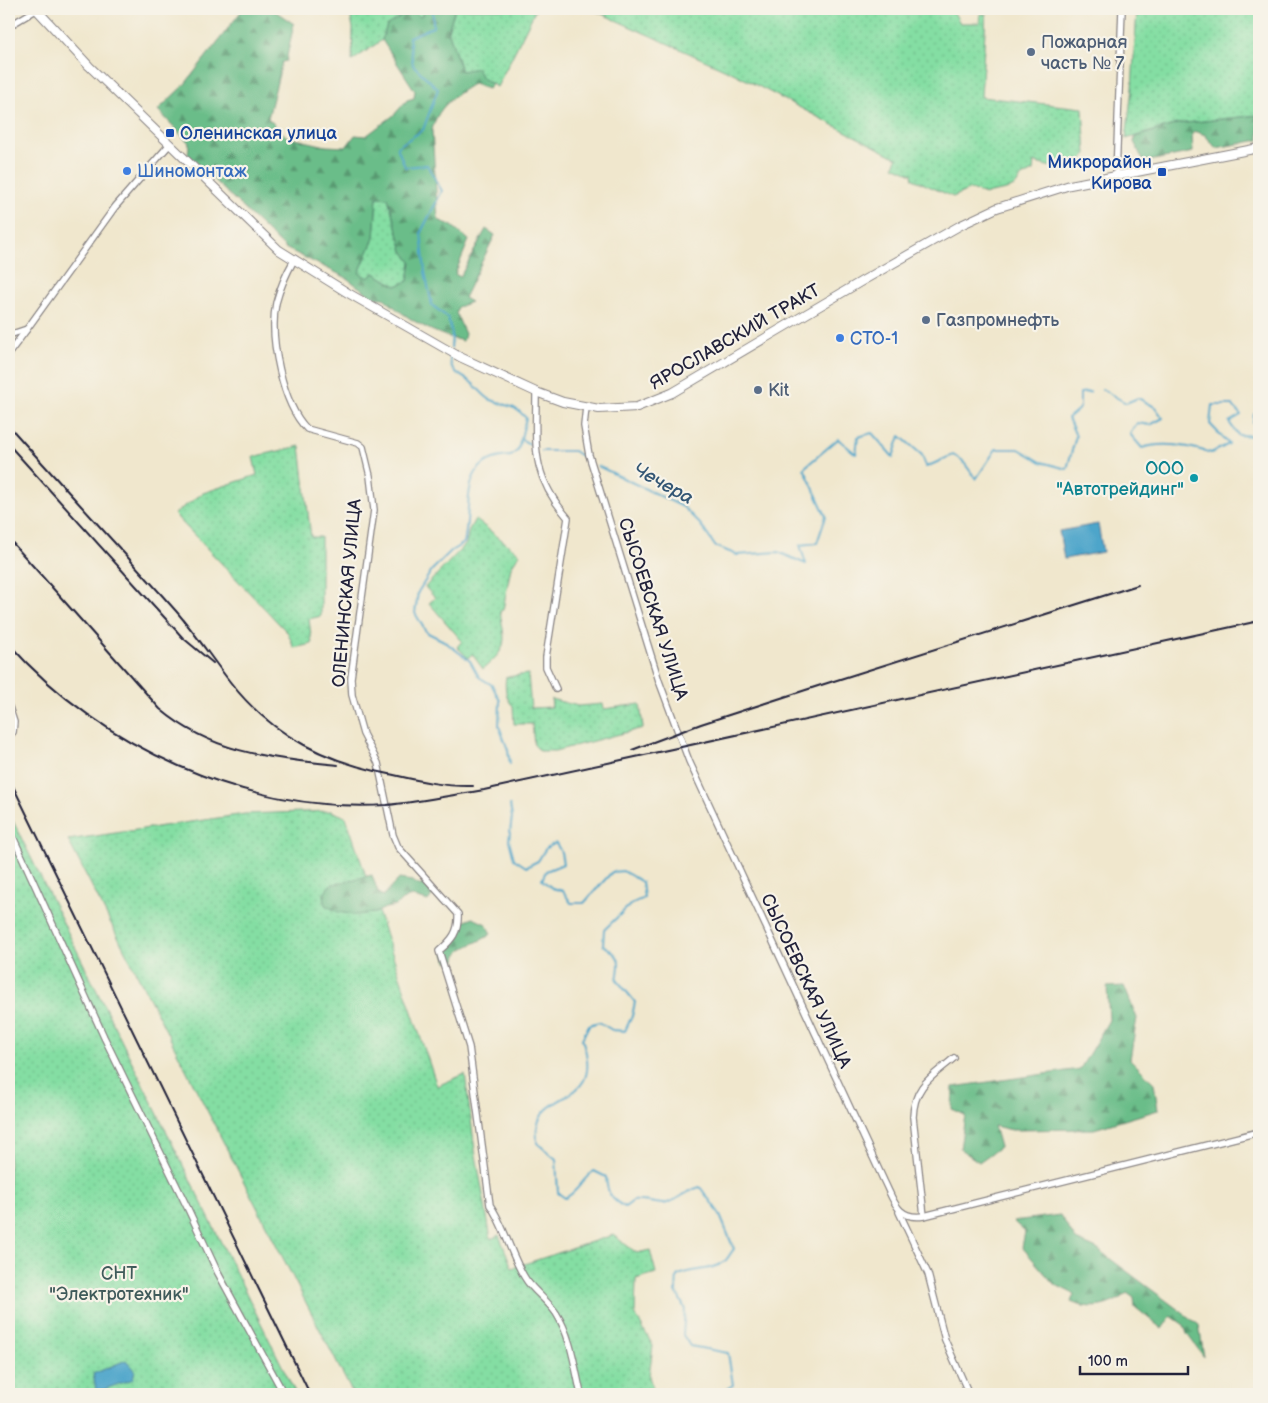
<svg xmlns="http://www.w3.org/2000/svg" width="1268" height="1403" font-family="'Balsamiq Sans',sans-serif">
	<defs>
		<pattern id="grass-dots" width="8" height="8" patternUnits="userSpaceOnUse" patternTransform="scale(1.25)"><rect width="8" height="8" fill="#84dea3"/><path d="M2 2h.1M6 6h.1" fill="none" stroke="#72be8d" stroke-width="1.8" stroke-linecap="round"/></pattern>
		<pattern id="forest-firs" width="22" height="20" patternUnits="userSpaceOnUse" patternTransform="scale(1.25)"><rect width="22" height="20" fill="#6bbd89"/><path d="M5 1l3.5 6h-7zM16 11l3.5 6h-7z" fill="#589971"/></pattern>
	</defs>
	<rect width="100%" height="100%" fill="#f7f3e8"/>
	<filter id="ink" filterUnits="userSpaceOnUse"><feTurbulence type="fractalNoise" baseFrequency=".02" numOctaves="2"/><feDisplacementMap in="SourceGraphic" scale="10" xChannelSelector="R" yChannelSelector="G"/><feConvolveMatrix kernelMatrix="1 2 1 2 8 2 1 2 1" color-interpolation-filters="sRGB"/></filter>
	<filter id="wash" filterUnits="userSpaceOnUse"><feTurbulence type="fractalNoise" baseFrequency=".0096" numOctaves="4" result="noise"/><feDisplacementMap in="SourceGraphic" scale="20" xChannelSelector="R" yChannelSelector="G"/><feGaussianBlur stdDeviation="1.12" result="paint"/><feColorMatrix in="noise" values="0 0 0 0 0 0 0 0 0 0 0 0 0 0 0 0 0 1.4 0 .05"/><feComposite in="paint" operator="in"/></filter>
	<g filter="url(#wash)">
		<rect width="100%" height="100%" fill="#f0e7cd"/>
		<g fill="url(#grass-dots)" stroke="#53806f">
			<path d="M349,9h78l-7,8 -33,8 -5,15 -30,21 1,-33z"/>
			<path d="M455,9h81l-39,78 -15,-9 -21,-7 -13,-41z"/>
			<path d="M591,9h361l8,14h19l1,-9h6l-5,83 102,11 3,46c-13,18 -33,15 -52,8l-1,9 -12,6 -5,8 -10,5 -21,4 -15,-5 -17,8 -40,-18 -1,-5 -18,-8 3,-8 -164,-85z"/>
			<path d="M1137,9h122v106l-82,9 -51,15 6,-51z"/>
			<path d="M377,197l11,1 15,53 8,11 -3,19 -12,5 -22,-13 -6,5 -9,-5 15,-35z"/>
			<path d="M300,446l11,91h10v79l-12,3 3,25 -18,4 -6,-15 -114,-119 29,-21 54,-18 -4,-18z"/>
			<path d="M475,519l45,35 -9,13 -8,43 -3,1c5,32 10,35 -17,58l-11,-15 -4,4 -11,-11 5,-6 -33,-38 6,-5 -10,-11 41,-43 3,-14z"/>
			<path d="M528,674l3,34 21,-1 -1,-8 27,7 25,-2 1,5 36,-5 3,24 -88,23h-15l-6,-6 -2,-21h-18l-1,-18c-7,-6 -9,-20 -7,-29z"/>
			<path d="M331,811l15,6 91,269 28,-12 10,76 16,89 8,-4 13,33 101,-33 24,18 13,-3 6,23 -20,6 -1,35 18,32 -4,30 5,18h-301l-285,-554 177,-26z"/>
			<path d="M9,813l287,581h-287z"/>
		</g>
		<g fill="url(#forest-firs)" stroke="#467062" fill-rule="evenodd">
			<path d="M243,9h29l22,15 -8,37 -4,1 -14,56 19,19 39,9 20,1 9,-12 11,1 28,-21 13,-15 7,-2 1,-7 -33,-51 5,-15 25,-15 8,7 7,-8h28l-7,21 13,41 16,-3 5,10 10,6 -4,5 -15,-5c-19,11 -37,25 -41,47l6,89 13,5 18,15 -14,34 5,3 26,-48 9,6 -31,63 7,4 -13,5 -2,6 9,21 -2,7c-30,-7 -57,-22 -79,-43h-10l-29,-21 -60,-29 -97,-93 1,-12 -31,-33 27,-26zM377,197l11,1 15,53 8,11 -3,19 -12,5 -22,-13 -6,5 -9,-5 15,-35z"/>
			<path d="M1259,115v25l-43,8 -11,-13 -10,-4 -3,4 1,17 -49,10 -10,-20 1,-5 42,-13z"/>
			<path d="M372,875l6,17 5,4 16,-17 13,2 9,5 2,-5 10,13 -5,7 -17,-5 -9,4 -6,6 -11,2 -10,5 -19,2 -18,-3 -13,-7 -1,-11 6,-9z"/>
			<path d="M473,918l13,6 5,10c-11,9 -35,13 -35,26l-9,2 -3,-9 17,-22 2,-9z"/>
			<path d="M1124,986l13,32 -7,41 24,24 4,27 -64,19 -82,1 -18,-4 6,21 -21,15 -19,-13 5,-34 -13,-6 1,-22 127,-18 29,-49 -2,-33z"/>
			<path d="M1060,1215l16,25 21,9 102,76 5,32 -17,-23 -3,-9 -13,-9 -9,13 -27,-22 -1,-9 -7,-5c-17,14 -36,18 -56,9l3,-8 -20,-10 -32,-37 3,-15 -12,-11z"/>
		</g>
		<g fill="#4da5ca" stroke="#386482">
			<path d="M1098,524l5,28 -39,7 -5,-28z"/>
			<path d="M126,1360l9,10 -2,9 -31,11h-6l-3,-16z"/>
		</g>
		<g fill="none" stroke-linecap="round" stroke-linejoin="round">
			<g stroke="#4da5ca" stroke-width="2">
				<path d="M433,9v18l-24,10 4,28 25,24 -15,41 -26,17 8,20 22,-2 15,26 -21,41 4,40 7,33 16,13 4,16 -1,14"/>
				<path d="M450,355c-1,18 10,19 22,28 6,5 11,12 17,16 16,7 25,5 37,19l-8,32 -7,6c-54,2 -38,49 -47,87l-13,8 -19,19 -14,22 -3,21 11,19 18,9 26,20 9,16 13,8 8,16 -1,25 9,24 2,14"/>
				<path d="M1102,389l24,14 12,-5 17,9 8,11 -13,7 -13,-2 -7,11 12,14c23,-7 47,-2 69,5l18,-9 -19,-20 2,-19h20l9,10 -12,7 9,13 21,1"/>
				<path d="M1259,414h-5l-1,9 6,5"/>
				<path d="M522,440l8,4"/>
				<path d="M542,451h32l9,6"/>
				<path d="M598,466l85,41 17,17 15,22 22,9 41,-3 28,12 -6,-19 17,-2 9,-27 -22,-48 34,-29 18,15 2,-17 14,-4 21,24 7,-21 22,19 4,12 27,-12 9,5 14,19 20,-30h23l22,13 26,7 9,-33 -8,-18 12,-10v-15l10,-1"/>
				<path d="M510,805l2,12 -3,23 5,19 12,8 12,-6 8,-13 10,-5 5,9 2,12 -17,7 -4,9 10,8 11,3 8,12h13l28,-31 11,-1 19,11 2,16 -13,6 -27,26 -1,15c18,11 18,15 14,35l18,22 -3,14 -7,15 -13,-1 -13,-8 -10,3 -7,14c24,67 -39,49 -45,89 -1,5 0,10 0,15l19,16 2,34 7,5c13,-6 17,-19 29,-27l12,6c1,16 5,23 19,30l8,-6c9,-1 25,3 31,3 12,-2 21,-13 36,-17l19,26 15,36c-3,3 -6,10 -10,13 -14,10 -32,6 -47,14l-1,15 9,18 -2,26 7,11 38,7 5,32 -15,9"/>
			</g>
		</g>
	</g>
	<g filter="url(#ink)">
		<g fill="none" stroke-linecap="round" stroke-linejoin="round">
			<g stroke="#898484" stroke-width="8">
				<g id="minor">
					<path d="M9,26l27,-16"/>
					<path d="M1116,175l6,-166"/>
					<path d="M294,260c-8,14 -14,28 -18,43 -7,34 6,101 31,126l51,14 5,4 7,29 4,34 -23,168 1,17 11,39 15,29 15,72 5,12 60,67c1,18 -6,26 -19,37l30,96 21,158c16,23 21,53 37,76 9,12 21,20 29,32 15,23 19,55 25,81"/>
					<path d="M9,335l18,-6 88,-122 55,-63"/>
					<path d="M9,353l18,-24"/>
					<path d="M536,392c0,54 -6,82 32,126l-22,139v10l10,22"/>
					<path d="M586,407l-2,19 5,29 70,226 30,80 195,420c10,20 13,39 40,35l335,-84"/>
					<path d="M9,707l5,15 -1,10 -4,4"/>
					<path d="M9,828l95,209 84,172 30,64 66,121"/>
					<path d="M899,1212l29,62 17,66 24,54"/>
					<path d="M924,1216l-11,-99c1,-32 19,-40 41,-59"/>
				</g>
			</g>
			<g stroke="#898484" stroke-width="10">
				<path id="tertiary" d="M36,9l53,57 190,184 69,43 112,64 76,35 27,10 36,7 38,-2 35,-14 190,-112 99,-56 36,-17 73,-23 189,-37"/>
			</g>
			<use href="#minor" stroke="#fff" stroke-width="5.5"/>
			<use href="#tertiary" stroke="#fff" stroke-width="8"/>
			<g stroke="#22223b" stroke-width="2">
				<path d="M9,426c55,62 112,123 167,185 20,23 36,48 55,72 42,54 98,80 163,92 26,6 52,12 79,11"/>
				<path d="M9,445l174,193 30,25"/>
				<path d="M9,539l151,170c53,45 111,49 178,56"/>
				<path d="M9,644c91,103 239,170 378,161 33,-3 65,-10 97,-15l775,-169"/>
				<path d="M632,750l69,-26 117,-38 320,-101"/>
				<path d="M9,778l301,616"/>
			</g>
		</g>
	</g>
	<g fill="#5c6f8a" stroke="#f7f3e8" stroke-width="2">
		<circle cx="1031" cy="52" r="5"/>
		<circle cx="926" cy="320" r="5"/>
		<circle cx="758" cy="390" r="5"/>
	</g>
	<g fill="#1a4fb4" stroke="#f7f3e8" stroke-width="2">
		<rect x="165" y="128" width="10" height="10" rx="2.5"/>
		<rect x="1157" y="167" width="10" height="10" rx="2.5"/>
	</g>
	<g fill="#3f7fe0" stroke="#f7f3e8" stroke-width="2">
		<circle cx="127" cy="171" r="5"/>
		<circle cx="840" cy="338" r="5"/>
	</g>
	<circle fill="#0f9aa8" stroke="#f7f3e8" stroke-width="2" cx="1194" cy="478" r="5"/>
	<g text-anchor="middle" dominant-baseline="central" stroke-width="4.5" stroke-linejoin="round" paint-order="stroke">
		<g font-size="18" fill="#4e5e75" stroke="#f7f3e8" text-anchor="start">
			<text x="1041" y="42">Пожарная<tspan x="1041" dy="21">часть № 7</tspan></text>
			<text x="936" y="320">Газпромнефть</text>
			<text x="768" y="390">Kit</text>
		</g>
		<g font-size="18" fill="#164399" stroke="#f7f3e8" text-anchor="start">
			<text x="180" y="133">Оленинская улица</text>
			<text x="1152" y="162" text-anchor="end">Микрорайон<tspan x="1152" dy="21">Кирова</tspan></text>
		</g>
		<g font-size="18" fill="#366cbe" stroke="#f7f3e8" text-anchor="start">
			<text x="137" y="171">Шиномонтаж</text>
			<text x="850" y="338">СТО-1</text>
		</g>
		<g font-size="18" fill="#22223b" stroke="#f7f3e8">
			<text transform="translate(735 337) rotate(-30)">ЯРОСЛАВСКИЙ ТРАКТ</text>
			<text transform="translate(347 593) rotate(-85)">ОЛЕНИНСКАЯ УЛИЦА</text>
			<text transform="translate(653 609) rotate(72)">СЫСОЕВСКАЯ УЛИЦА</text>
			<text transform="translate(806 981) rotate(65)">СЫСОЕВСКАЯ УЛИЦА</text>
		</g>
		<g font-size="18" fill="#0d838f" stroke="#f7f3e8" text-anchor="end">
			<text x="1184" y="468">ООО<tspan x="1184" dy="21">"Автотрейдинг"</tspan></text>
		</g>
		<g font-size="18" fill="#3f5a5a" stroke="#f7f3e8">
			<text x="119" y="1273">СНТ<tspan x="119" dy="21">"Электротехник"</tspan></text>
		</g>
		<g font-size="19" font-style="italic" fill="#335674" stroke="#f7f3e8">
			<text transform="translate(663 484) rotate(29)">Чечера</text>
		</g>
	</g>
	<rect width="1268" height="1403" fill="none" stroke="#f7f3e8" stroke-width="30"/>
	<path d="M1080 1366v8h108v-8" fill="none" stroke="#22223b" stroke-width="2.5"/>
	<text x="1088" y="1366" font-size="15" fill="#22223b" stroke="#f7f3e8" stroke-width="4" paint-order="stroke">100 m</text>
</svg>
